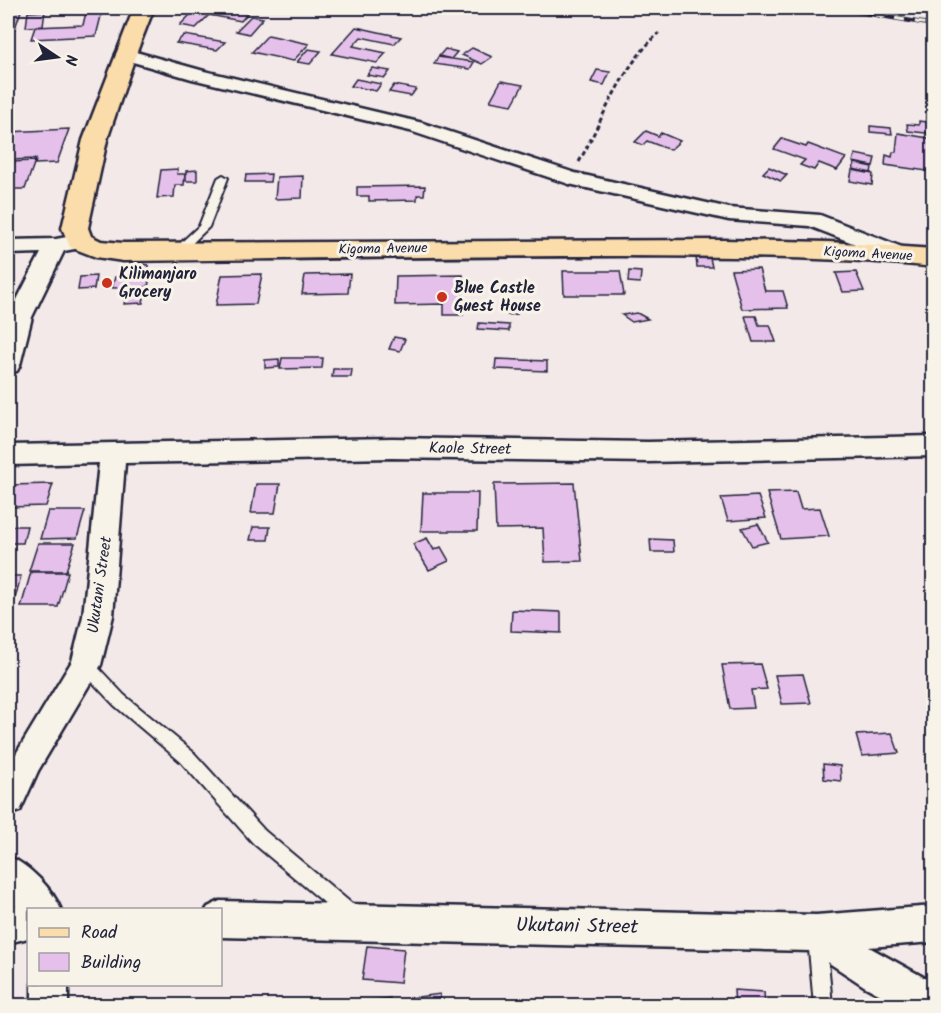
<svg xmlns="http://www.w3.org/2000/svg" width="941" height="1013" font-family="Kalam,sans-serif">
	<rect width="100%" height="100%" fill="#f3e9e9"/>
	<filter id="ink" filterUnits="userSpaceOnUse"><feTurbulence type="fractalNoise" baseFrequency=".0167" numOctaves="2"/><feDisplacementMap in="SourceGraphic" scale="12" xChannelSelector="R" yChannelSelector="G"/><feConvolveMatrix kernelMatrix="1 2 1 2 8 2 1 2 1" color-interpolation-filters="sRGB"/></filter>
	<g filter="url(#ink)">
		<g fill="#e5c0eb" stroke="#22223b" stroke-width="1.5">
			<path d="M8,8h14l-8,23h-6z"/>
			<path d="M87,8h16l-7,28 -65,3 4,-12 48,-2z"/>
			<path d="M197,8h22l29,5 -7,8 -32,-6 -13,13 -16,-3z"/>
			<path d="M45,11l-2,15 -17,1 2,-15z"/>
			<path d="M251,16l12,2 -14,16 -13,-3z"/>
			<path d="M356,27l45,10 -7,7 -33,-7 -8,9 33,7 -9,10 -45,-9z"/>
			<path d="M184,35l41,7 -8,8 -41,-7z"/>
			<path d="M268,35l41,9 -16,17 -41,-9z"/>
			<path d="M472,48l20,9 -10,7 -20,-9z"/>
			<path d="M308,49l13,2 -11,13 -13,-2z"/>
			<path d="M445,49l12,3 -6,7 -12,-3z"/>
			<path d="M438,57l36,5 -4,7 -36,-5z"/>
			<path d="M372,68l18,3 -5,7 -18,-3z"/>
			<path d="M597,70l13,2 -6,13 -13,-3z"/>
			<path d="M356,79l25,5 -5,7 -25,-5z"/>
			<path d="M501,81l22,4 -11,20 -22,-4z"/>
			<path d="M394,85l22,4 -5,7 -22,-4z"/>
			<path d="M926,111l8,1v22l-26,-3 -1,-7 12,1v-4l8,1z"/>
			<path d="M870,126l21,2 1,6 -22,-2z"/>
			<path d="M69,129l-12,34 -22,1 1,-5 -28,1v-28z"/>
			<path d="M646,131l12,5 3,-3 19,8 -10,9 -23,-9 -4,4 -8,-3z"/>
			<path d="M898,133l36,6v33l-49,-7 1,-10 6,2 1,-5h3z"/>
			<path d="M782,139l24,8 2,-3 38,14 -9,12 -18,-7 -5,7 -14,-5 5,-5 -31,-11z"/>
			<path d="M855,154l20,4 -2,8 -20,-4z"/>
			<path d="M35,161l-10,28h-17v-27z"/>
			<path d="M855,163l17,4 -1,6 -18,-4z"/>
			<path d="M769,167l18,8 -6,6 -18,-8z"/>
			<path d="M178,169l-1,5h8l-1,11h-9l-1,12 -17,1 4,-28z"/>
			<path d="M197,170v11h-11v-10z"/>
			<path d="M852,170l21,4 -1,11 -22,-4z"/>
			<path d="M271,174l-1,8h-25l1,-7z"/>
			<path d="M303,176l-1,22 -27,1 2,-22z"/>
			<path d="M425,186l-1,9h-7v5l-48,1v-5h-12v-9z"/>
			<path d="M696,257l14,1 2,9h-15z"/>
			<path d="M140,264l8,1v5l-12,1 -2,-2z"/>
			<path d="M759,269l6,22h18l5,17 -46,1 -11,-39z"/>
			<path d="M563,271h57l4,24h-60z"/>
			<path d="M629,271l12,1 -1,11 -12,-1z"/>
			<path d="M856,272l8,19 -21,1 -7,-19z"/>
			<path d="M262,274l-6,30 -40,1 6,-30z"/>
			<path d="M350,274l-2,19 -46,1 3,-19z"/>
			<path d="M463,275v40h-19v-11l-49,1 1,-29z"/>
			<path d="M96,276l-2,13 -16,1 2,-13z"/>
			<path d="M150,276l-2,11 -36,1 3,-11z"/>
			<path d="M145,292l-2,11 -19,1 3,-11z"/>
			<path d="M506,304h9l2,10 -10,1z"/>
			<path d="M637,313l11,6 -16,3 -10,-7z"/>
			<path d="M745,316h11l3,9h11l6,17h-23z"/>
			<path d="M479,323l30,2v6l-31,-2z"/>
			<path d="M394,337l11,2 -5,12 -11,-2z"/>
			<path d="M282,358h41l-1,10 -42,1z"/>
			<path d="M279,359v8l-14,1v-8z"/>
			<path d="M496,359l51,2v10l-52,-2z"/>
			<path d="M333,369h19l-1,8h-19z"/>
			<path d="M574,483l8,78 -37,1 -2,-34 -47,1 -2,-45z"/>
			<path d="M53,484l-7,22 -38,1v-22z"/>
			<path d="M256,484h24l-5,29h-24z"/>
			<path d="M796,492l5,17 19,-1 9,28 -48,3 -14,-46z"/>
			<path d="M423,493h55l-1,38h-56z"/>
			<path d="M758,496l8,22 -38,3 -7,-23z"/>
			<path d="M48,511h37l-8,27 -37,1z"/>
			<path d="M758,524l10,18 -16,4 -10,-18z"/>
			<path d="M8,526h19l-4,17h-15z"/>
			<path d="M253,527h17l-2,13h-18z"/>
			<path d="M427,538l7,12 7,-3 8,14 -20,9 -16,-26z"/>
			<path d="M650,539l23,1 1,12h-23z"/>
			<path d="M38,543h37l-9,28h-37z"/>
			<path d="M31,572h37l-10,35h-37z"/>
			<path d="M8,576h13l-8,30 -5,1z"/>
			<path d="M512,610l49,2v21l-50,-2z"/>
			<path d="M760,664l7,25 -16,1 3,18 -24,1 -8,-44z"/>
			<path d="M803,674l8,29 -29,1 -7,-29z"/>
			<path d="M892,733l7,20 -37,3 -6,-21z"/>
			<path d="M823,764l17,2 1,15 -17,-2z"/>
			<path d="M367,946l37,3 -4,34 -38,-3z"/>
			<path d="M734,990l30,2 1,14h-30z"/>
			<path d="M440,994l1,12h-29l-1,-8z"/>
			<path d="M390,998v8h-38v-3z"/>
		</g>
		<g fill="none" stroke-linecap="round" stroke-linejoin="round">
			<g stroke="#22223b" stroke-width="4">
				<g id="lane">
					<path d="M223,175l5,3 -19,49 -28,27h-8v-4l26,-24 19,-48z"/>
					<path d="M86,658l5,2 33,35 69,57 72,79 92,77 3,6 -3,6 -6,3 -6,-3 -92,-77 -72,-81 -67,-57 -33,-35 -3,-5 3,-5z"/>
					<path d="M817,929l6,3 3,6 6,68h-18l-6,-68 3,-6z"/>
				</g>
			</g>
			<g stroke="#22223b" stroke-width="5">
				<g id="street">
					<path d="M125,49l79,22 219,52 152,50 154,35 91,7 87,34 3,5 -3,5 -8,2 -90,-35 -80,-6 -160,-36 -159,-53 -218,-52 -73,-21 -3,-4 3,-4z"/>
					<path d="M72,236l8,2 3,5 -3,5 -16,3 -32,66 -12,48 -3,6 -9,2v-56l33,-64 -33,1v-14l48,-1z"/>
					<path d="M934,436v20l-286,6 -256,-4 -267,5 -12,153 -12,49 -63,106 -18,40 -12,4v-48l64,-106 11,-45 16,-153 -91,2v-20l384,-7 256,4z"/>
					<path d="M8,856c21,9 45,33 53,54h-33v28l-20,5v-35l8,-2 -8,-9z"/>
					<path d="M220,901l596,14 118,-9v36l-65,5 65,36v23h-33l-37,-20 -53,-35 -591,-14v-27h-14l2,-3z"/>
					<rect x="32" y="984" width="36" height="22"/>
				</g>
			</g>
			<g stroke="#22223b" stroke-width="5">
				<path id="primary" d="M134,8h20l-18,46 -29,86 -19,88 3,8 10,5 22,2 600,-3 106,2 105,7v18c-104,-11 -209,-10 -313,-11 -166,0 -332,3 -498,5l-27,-4 -26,-10 -8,-19 21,-88z"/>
			</g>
			<path stroke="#22223b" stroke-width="3" stroke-dasharray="4.5 3" stroke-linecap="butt" d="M579,162c25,-45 41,-93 80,-129"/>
			<use href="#lane" fill="#f7f3e8" fill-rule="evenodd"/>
			<use href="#street" fill="#f7f3e8" fill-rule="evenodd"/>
			<use href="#primary" fill="#fbddab" fill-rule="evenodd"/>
			<g stroke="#22223b" stroke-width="4.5">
				<path id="rail" d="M836,8l98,17"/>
			</g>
			<use href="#rail" stroke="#f7f3e8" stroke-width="3" stroke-dasharray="10" stroke-linecap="butt"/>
		</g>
	</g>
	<g fill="#c8321e" stroke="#f7f3e8" stroke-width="2">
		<circle cx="107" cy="283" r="6"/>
		<circle cx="442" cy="297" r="6"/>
	</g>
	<g text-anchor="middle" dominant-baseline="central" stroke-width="6" stroke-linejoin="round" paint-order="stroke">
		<g font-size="14" fill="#22223b" stroke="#f7f3e8">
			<text transform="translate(383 249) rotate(-1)">Kigoma Avenue</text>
			<text transform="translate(868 254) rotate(3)">Kigoma Avenue</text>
		</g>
		<g font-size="16" font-weight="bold" fill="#22223b" stroke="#f7f3e8" text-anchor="start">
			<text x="119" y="274">Kilimanjaro<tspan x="119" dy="18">Grocery</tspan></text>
			<text x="454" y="288">Blue Castle<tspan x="454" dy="18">Guest House</tspan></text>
		</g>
		<g font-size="16" fill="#22223b" stroke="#f7f3e8">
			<text transform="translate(470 449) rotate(1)">Kaole Street</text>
			<text transform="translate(100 585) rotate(-82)">Ukutani Street</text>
		</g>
		<g font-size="20" fill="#22223b" stroke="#f7f3e8">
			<text transform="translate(577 927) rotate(1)">Ukutani Street</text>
		</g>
	</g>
	<rect width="941" height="1013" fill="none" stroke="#f7f3e8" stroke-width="30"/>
	<rect x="15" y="15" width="911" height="983" fill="none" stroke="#22223b" stroke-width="2" filter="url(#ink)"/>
	<rect x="27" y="908" width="195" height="78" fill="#f7f3e8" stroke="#a29fa3" stroke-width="1.5"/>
	<rect x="39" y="928" width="30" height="9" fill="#fbddab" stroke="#a29fa3" stroke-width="1.5"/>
	<text x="81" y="938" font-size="18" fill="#22223b">Road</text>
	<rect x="39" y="953" width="30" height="18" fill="#e5c0eb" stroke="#a29fa3" stroke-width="1.5"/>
	<text x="81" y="968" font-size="18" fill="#22223b">Building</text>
	<g transform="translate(57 57) rotate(103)" stroke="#f7f3e8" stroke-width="4.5" paint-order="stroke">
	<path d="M0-4.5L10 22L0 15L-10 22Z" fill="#22223b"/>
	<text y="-9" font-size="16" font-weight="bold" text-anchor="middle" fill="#22223b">N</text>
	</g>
</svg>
